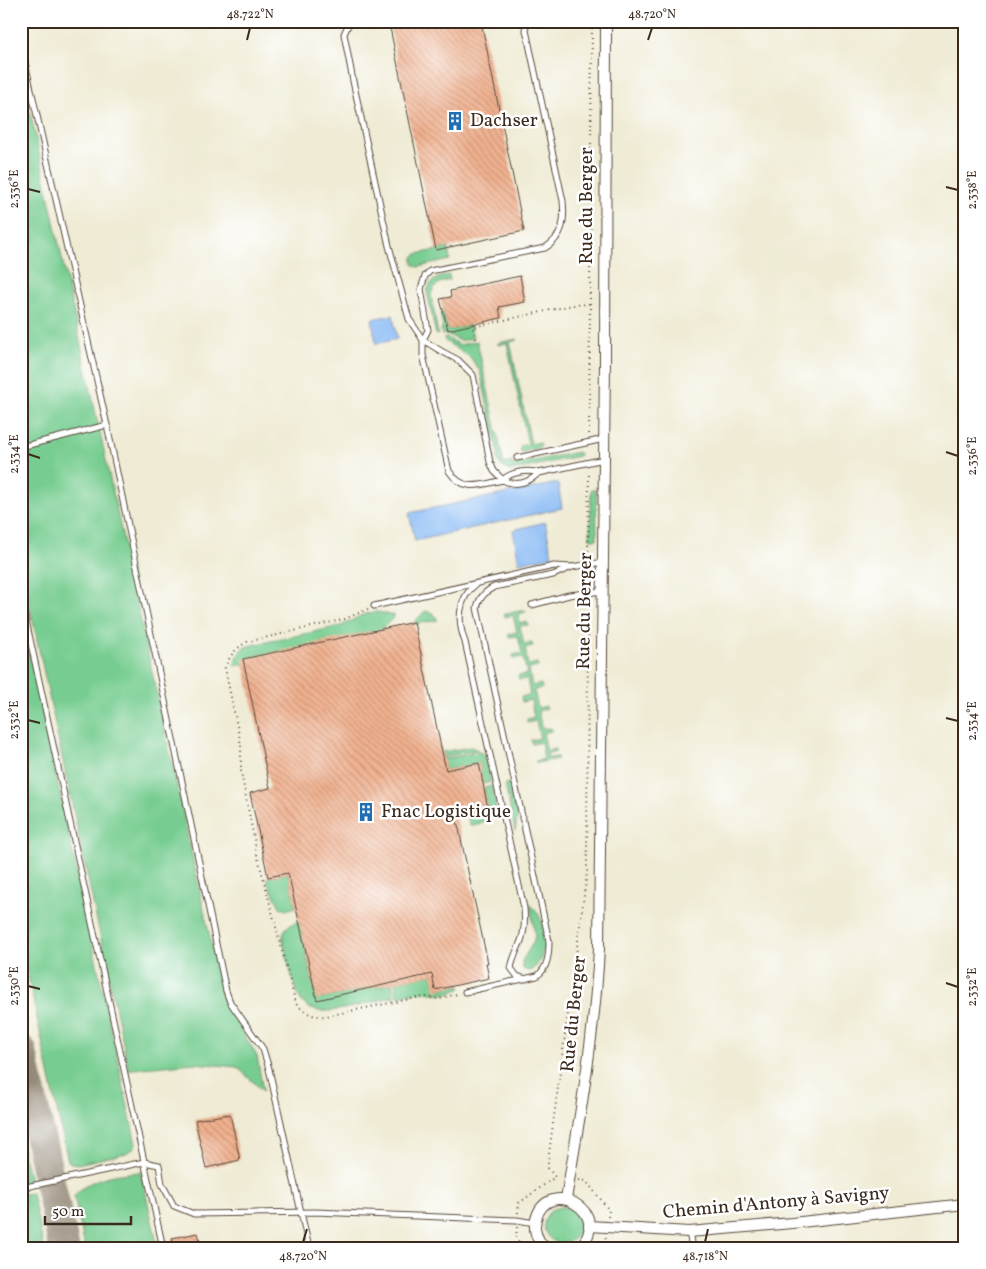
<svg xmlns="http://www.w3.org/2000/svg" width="986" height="1269" font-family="Vollkorn,serif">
	<defs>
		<pattern id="building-back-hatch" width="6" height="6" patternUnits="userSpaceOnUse" patternTransform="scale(1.25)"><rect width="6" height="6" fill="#f1b290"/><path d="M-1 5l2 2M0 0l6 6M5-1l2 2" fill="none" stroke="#c49175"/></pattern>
	</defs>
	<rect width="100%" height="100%" fill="#fff"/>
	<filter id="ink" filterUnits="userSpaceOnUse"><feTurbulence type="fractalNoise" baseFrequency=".02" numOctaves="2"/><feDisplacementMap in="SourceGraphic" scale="10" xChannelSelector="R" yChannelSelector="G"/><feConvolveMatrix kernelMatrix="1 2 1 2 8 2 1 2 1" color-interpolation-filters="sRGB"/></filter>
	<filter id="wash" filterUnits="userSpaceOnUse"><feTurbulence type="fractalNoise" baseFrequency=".0096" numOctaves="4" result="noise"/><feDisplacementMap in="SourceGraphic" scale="20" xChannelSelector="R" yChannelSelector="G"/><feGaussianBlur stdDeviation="1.12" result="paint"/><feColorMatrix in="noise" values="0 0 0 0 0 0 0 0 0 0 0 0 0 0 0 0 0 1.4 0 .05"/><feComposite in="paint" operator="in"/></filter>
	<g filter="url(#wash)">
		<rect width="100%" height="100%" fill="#efebd4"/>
		<g fill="#77cd91" stroke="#597c58">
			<path d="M21,70l203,932 33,54 6,35 -26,-24 -43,-4 -61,6 -4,2 -108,-506z"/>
			<path d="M448,248l2,12 -32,7 -5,-3v-7l4,-3z"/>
			<path d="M449,275l1,5c-10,2 -16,4 -19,15l7,39 -2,1 -9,-43c3,-12 11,-15 22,-17z"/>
			<path d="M443,312l5,18 22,-5 3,13 -13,3 -13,-7 -5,1 -1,-6 2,-1 -3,-15z"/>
			<path d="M446,337l13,8 18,-4 27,123 8,-2 1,3 65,-13 2,2 -1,2 -68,15c-7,-2 -13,-6 -14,-14h2l-19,-86 -10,-14 -25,-16 -1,-3z"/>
			<path d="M517,339l1,1 -8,2 21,102 9,-2 1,5 -18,5h-2l-1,-6 8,-2 -21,-101 -9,2v-2z"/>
			<path d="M591,490h5l1,49h-7z"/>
			<path d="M525,610l1,2 -8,2 2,9 7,-1 1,3 -8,1 4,18 8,-1 1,3 -8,2 3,17 9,-2 1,4 -9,2 3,17 9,-2 1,4 -8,2 4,18 8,-2v3l-8,2 4,18 9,-1v3l-8,2 4,18 8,-2v3l-8,1 1,5 9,-1 1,2 -22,4v-2l8,-2 -3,-17 -9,2 -1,-4 9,-2 -4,-17 -9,2v-4l7,-2 -3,-17 -9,2 -1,-5 9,-2 -3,-16 -8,1 -1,-4 9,-2 -4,-17 -9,2 -1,-4 9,-2 -4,-17 -9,1v-3l8,-2 -4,-17 -8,2 -1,-3z"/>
			<path d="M425,611l8,2 5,7 -24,4v-2z"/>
			<path d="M374,612h4l17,4 -13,13 -148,37 6,-15 8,-5 93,-20 21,-11z"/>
			<path d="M21,615l115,529 -3,5 -7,4 -48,11 -7,-1 -3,-2 -47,-217z"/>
			<path d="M471,747l7,3 -35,7 -1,-5z"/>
			<path d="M481,752l7,13 3,17 -8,2 -4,-21 -33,7 -3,-11z"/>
			<path d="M511,782l7,33 -3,16 -10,-47z"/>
			<path d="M492,786c3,13 7,23 -1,34l-21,6 -3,-12 21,-5 -4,-21z"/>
			<path d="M288,873l8,34 -10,3 -6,-3 -13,-26 1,-4z"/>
			<path d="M530,904c3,3 8,8 10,13 6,15 7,47 -11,54l-6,-2 -1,-8 11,-18 2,-8z"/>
			<path d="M299,922l18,78 75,-17 2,13c-19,5 -61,19 -79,14 -6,-1 -12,-6 -15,-11 -5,-8 -18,-56 -17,-64 2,-9 9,-12 16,-13z"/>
			<path d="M432,974l4,16 24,-5v4l-13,5 -29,-2 -21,4 -2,-14z"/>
			<path d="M21,1141l9,40 -9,3z"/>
			<path d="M141,1172l17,76h-73l-11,-52c17,-20 43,-22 67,-24z"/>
			<path d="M32,1193l12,55h-23v-54z"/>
			<circle cx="562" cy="1225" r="18"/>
		</g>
		<g fill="#88baf5" stroke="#62728a">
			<path d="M393,315l4,24 -21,5 -4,-25z"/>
			<path d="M558,483l4,25 -147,33 -6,-28z"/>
			<path d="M545,522l7,34 -33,7 -6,-33z"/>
		</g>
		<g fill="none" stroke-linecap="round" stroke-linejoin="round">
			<path stroke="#958a79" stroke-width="31" d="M21,1050l43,198"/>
		</g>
		<g id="blocks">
			<g fill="url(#building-back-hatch)">
				<path d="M399,21h82l43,210 -88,19 -47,-227z"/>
				<path d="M520,276l5,26 -26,5 2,11 -53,12 -8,-31 11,-2 -1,-6z"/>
				<path d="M414,622l32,148 33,-7 9,46 -32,7 32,147h-2l3,15 -54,12 -3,-16 -115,26 -29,-127 -20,4 -18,-84 20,-5 -27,-129z"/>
				<path d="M230,1114l10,46 -34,8 -11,-48z"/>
				<path d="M198,1233l4,15h-28l-2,-10z"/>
			</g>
		</g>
	</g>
	<g filter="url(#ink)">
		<use href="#blocks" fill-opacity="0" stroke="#564739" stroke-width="1"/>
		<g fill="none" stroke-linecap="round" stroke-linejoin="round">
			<g stroke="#564739" stroke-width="7">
				<g id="lane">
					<path d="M352,21l-3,2 -5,11 9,47 36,165 20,73 14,21 18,11 17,9 15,15 17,87 4,9 9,9c7,-8 26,-11 36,-7l65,-14"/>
					<path d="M524,21l39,180c2,20 0,36 -18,47l-115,23 -5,5 -4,13 7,41 -5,10v15l26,116c15,22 31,14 54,9 13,7 25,3 36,-7"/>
					<path d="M21,45l86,380 119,566 4,11 33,47 6,20 40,179"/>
					<path d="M21,447l86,-22"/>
					<path d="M517,458l87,-19"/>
					<path d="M476,584c-18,14 -19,37 -11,58l59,266c1,11 1,22 -3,33 -4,9 -8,17 -10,27l6,8 9,3"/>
					<path d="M21,598l142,650"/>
					<path d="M532,605l37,-10 34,-4"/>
					<path d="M374,606l180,-40 18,1 32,-5"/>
					<path d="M465,992l72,-16c11,-8 12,-22 12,-35l-72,-333c2,-10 7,-16 17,-21l59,-12 19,-8"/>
					<path d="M21,1188l123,-26 15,3 3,19 12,22 20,8 121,-2 202,8 18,3"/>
					<path d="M689,1232l3,16"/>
				</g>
			</g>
			<g stroke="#564739" stroke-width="12">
				<g id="street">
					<path d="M566,1199c14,-83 29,-167 33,-251l6,-587 1,-340"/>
					<path d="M589,1226l100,6 103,-9 173,-19"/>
					<path d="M545,1248c-8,-8 -12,-18 -9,-29 12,-44 79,-6 43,29"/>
				</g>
			</g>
			<g stroke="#564739" stroke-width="2" stroke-dasharray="1 4" stroke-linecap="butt">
				<path d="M476,339l-3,-12 100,-22 17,-1"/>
				<path d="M589,434l3,-413"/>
				<path d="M588,556l1,-85"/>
				<path d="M588,584v-11"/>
				<path d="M368,609l-23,10 -98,23c-12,7 -17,13 -22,26l16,77v27l16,82 39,150c10,9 16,13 30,12l89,-18 11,-1 13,2 18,-5"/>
				<path d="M579,1180l7,1 23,29 -1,7"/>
				<path d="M518,1213l1,-10 36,-26 -7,-9v-7l39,-288 1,-272"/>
				<path d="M517,1227l-1,11 7,10"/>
				<path d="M602,1248l2,-2 2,-9"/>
			</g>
			<use href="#lane" stroke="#fff" stroke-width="5"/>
			<use href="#street" stroke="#fff" stroke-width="10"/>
		</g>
	</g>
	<path fill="none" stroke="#3b2a1e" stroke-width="2" d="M247,40l3,-12M648,40l4,-12M946,187l12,3M28,189l12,3M946,452l12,4M28,454l12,4M946,718l12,3M28,720l12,3M946,983l12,4M28,986l12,3M303,1242l4,-13M705,1242l3,-13"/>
	<defs>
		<g id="building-bare" transform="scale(1.5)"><path d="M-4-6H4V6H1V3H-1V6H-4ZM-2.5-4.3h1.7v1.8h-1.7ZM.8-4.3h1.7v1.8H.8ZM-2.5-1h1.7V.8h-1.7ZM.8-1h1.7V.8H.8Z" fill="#1f6fb2" stroke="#fff" stroke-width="2.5" paint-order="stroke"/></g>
	</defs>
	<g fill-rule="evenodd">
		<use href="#building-bare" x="455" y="121"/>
		<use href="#building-bare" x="366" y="812"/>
	</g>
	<g text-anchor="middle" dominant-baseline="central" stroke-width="5" stroke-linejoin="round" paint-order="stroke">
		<g font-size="19" fill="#3b2a1e" stroke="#fff" text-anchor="start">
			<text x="470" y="121">Dachser</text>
			<text x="381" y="812">Fnac Logistique</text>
		</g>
		<g font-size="19" fill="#3b2a1e" stroke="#fff">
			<text transform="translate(587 206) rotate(-90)">Rue du Berger</text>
			<text transform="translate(585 611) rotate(-89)">Rue du Berger</text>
			<text transform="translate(574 1014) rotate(-84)">Rue du Berger</text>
			<text transform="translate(776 1203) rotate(-5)">Chemin d'Antony à Savigny</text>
		</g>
	</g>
	<rect width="986" height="1269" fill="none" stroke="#fff" stroke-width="55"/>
	<path d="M45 1216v8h86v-8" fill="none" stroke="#3b2a1e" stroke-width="2.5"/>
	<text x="52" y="1216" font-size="15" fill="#3b2a1e" stroke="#ffffff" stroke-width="4" paint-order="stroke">50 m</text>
	<rect x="28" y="28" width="930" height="1214" fill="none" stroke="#3b2a1e" stroke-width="2"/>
	<g font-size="12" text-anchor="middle" fill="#3b2a1e">
		<text x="250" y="18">48.722°N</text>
		<text x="652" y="18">48.720°N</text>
		<text transform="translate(14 189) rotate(-90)" y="4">2.336°E</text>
		<text transform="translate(972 190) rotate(-90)" y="4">2.338°E</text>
		<text transform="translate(14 454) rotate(-90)" y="4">2.334°E</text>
		<text transform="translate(972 456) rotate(-90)" y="4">2.336°E</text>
		<text transform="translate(14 720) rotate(-90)" y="4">2.332°E</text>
		<text transform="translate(972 721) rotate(-90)" y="4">2.334°E</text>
		<text transform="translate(14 986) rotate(-90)" y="4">2.330°E</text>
		<text transform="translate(972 987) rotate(-90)" y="4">2.332°E</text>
		<text x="303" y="1260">48.720°N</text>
		<text x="705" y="1260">48.718°N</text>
	</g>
</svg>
